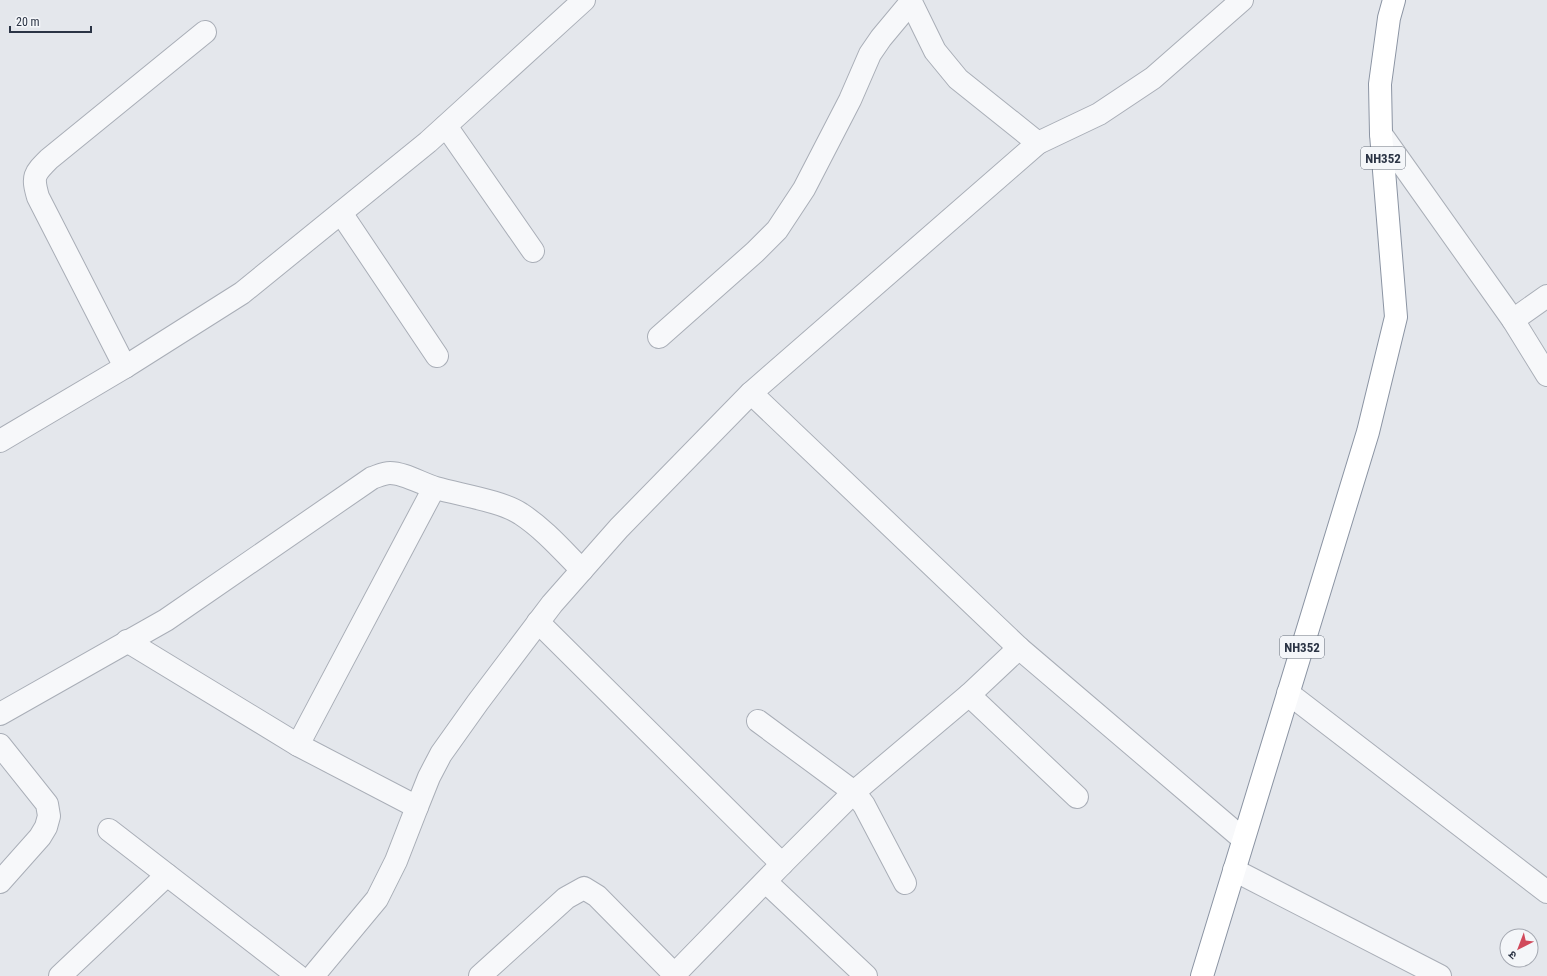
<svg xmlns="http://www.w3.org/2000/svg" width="1547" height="976" font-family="'Roboto Condensed','Noto Sans Devanagari',sans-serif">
	<rect width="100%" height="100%" fill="#e4e7ec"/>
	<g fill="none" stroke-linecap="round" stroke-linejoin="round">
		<g stroke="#a9aeb7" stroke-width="24">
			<g id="minor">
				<path d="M910,0l25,51 23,28 80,64"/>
				<path d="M446,126l87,125"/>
				<path d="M1381,134l132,186 34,55"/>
				<path d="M341,213l96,143"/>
				<path d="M1513,320l34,-24"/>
				<path d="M659,337l96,-85 22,-22 27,-41 46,-89 20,-46 11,-16 30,-36"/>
				<path d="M125,367l-87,-170c-6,-21 -4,-23 11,-38l156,-127"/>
				<path d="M751,393l268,255 224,191"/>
				<path d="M0,441l125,-74 117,-74 186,-151 156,-142"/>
				<path d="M538,622l244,242"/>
				<path d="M127,641l171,104 119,62 12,-30 12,-23 37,-52 74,-98 67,-76 132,-135 287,-250 61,-29 54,-36 89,-78"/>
				<path d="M1288,693l259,199"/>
				<path d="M969,695l108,102"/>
				<path d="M0,714l166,-94 206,-142c6,-2 12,-5 18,-5 14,0 32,11 46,15 24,7 66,13 85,26 23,15 42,37 61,56"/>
				<path d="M758,721l96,71 10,13 41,78"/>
				<path d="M0,745l47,59 2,12 -3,11 -6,10 -40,45"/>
				<path d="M298,745l136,-257"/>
				<path d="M109,830l189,146"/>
				<path d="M1234,870l206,106"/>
				<path d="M766,882l100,94"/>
				<path d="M60,976l107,-101"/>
				<path d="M313,976l64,-77 19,-38 21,-54"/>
				<path d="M480,976l86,-78 18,-10 13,8 79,80"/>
				<path d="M673,976l109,-112 72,-72 115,-97 50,-47"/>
			</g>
		</g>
		<g stroke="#8b94a3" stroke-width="24">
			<path id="highway" d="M1202,976l166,-544 28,-115 -15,-183 -1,-50 9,-66 5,-18"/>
		</g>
		<use href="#minor" stroke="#f7f8fa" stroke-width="22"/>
		<use href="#highway" stroke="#fff" stroke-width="22"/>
	</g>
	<g text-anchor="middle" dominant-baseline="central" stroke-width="3" stroke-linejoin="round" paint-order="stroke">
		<g fill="#f4f6f9" stroke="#676e7b" stroke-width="1">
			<rect x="1361" y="147" width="44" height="22" rx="3"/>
			<rect x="1280" y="636" width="44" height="22" rx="3"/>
		</g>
		<g font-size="13" font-weight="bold" fill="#2b3445">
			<text x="1383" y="158">NH352</text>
			<text x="1302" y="647">NH352</text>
		</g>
	</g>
	<g transform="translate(1519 948) rotate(222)"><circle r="19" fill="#f4f6f9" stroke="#a4a8b1"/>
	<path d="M0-3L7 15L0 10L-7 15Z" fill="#d1495b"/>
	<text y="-6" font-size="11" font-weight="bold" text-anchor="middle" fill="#2b3445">उ</text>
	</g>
	<path d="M10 26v6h81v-6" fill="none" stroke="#2b3445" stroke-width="2"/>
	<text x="16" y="26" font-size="12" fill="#2b3445" stroke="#f4f6f9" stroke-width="3" paint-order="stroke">20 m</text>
</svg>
